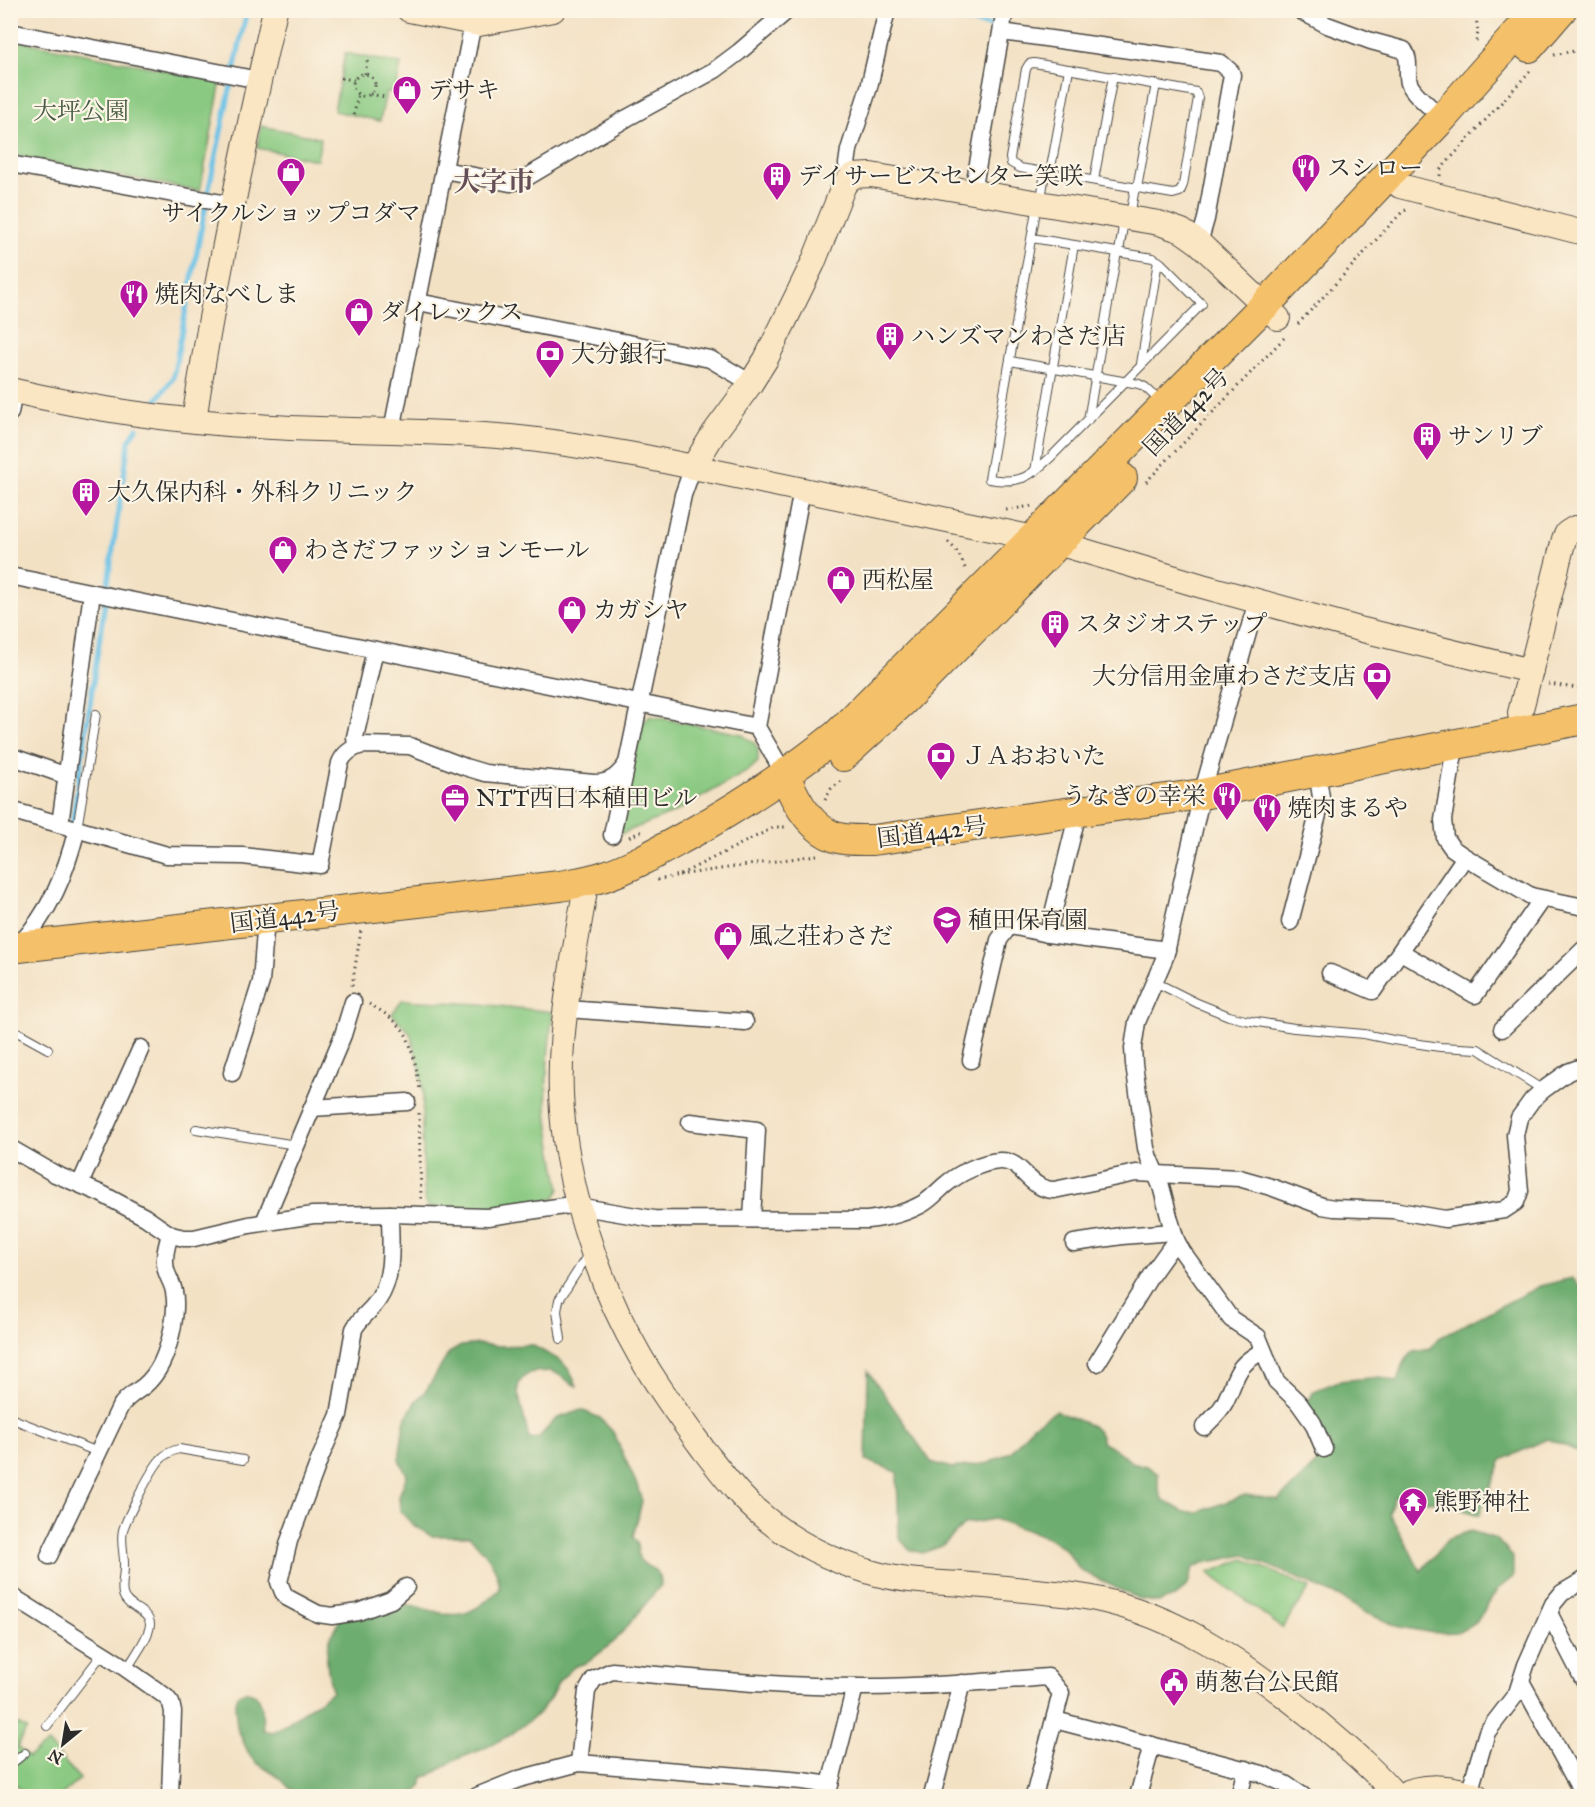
<svg xmlns="http://www.w3.org/2000/svg" width="1595" height="1807" font-family="'IM FELL Great Primer','Noto Serif JP',serif">
	<rect width="100%" height="100%" fill="#fcf5e5"/>
	<filter id="ink" filterUnits="userSpaceOnUse"><feTurbulence type="fractalNoise" baseFrequency=".0167" numOctaves="2"/><feDisplacementMap in="SourceGraphic" scale="12" xChannelSelector="R" yChannelSelector="G"/><feConvolveMatrix kernelMatrix="1 2 1 2 8 2 1 2 1" color-interpolation-filters="sRGB"/></filter>
	<filter id="wash" filterUnits="userSpaceOnUse"><feTurbulence type="fractalNoise" baseFrequency=".008" numOctaves="4" result="noise"/><feDisplacementMap in="SourceGraphic" scale="24" xChannelSelector="R" yChannelSelector="G"/><feGaussianBlur stdDeviation="1.35" result="paint"/><feColorMatrix in="noise" values="0 0 0 0 0 0 0 0 0 0 0 0 0 0 0 0 0 1.4 0 .05"/><feComposite in="paint" operator="in"/></filter>
	<g filter="url(#wash)">
		<rect width="100%" height="100%" fill="#f3e1c4"/>
		<g fill="#89c981" stroke="#5a7a56" stroke-width="1.5">
			<path d="M10,39l211,42 -21,110 -189,-36z"/>
			<path d="M345,53l56,11 -6,29 -9,-1 -6,29 -46,-10z"/>
			<path d="M261,126l60,12 -4,22 -60,-12z"/>
			<path d="M650,716l91,18 14,10 3,6v12l-10,9 -75,42 -55,22 23,-110z"/>
			<path d="M402,1000l78,4 73,8c-4,32 -8,65 -6,98 2,26 8,52 13,79l-6,10 -59,12 -66,-4 -4,-4 -3,-72 1,-40 -3,-24 -10,-34 -18,-19z"/>
			<path d="M1244,1559l66,29 -28,40 -73,-55z"/>
			<path d="M10,1720l17,9 -10,18 11,10 20,-14 32,36 -20,17h-34l-15,-17z"/>
		</g>
		<g fill="#6ead6f" stroke="#4c6c4d" stroke-width="1.5">
			<path d="M1572,1278l12,12v165l-16,-8 -21,-8 -45,21 -23,55 -41,-13 -44,-5 -5,16 32,58 28,-33 22,-7 25,8 17,18v20l-15,12 -22,34 -17,9 -26,1 -33,-6 -34,-14 -26,-16 -95,-42 -42,8 -10,5 -5,16 -11,12 -18,6 -19,-2 -60,-30 -15,-21 -18,-12 -53,-18 -29,5 -23,22 -20,7 -11,-3 -12,-11 -2,-67 -31,-12 2,-89 63,91 21,6 37,-5 23,-12 21,-26 23,-14 36,15 8,8 3,9 13,7 16,12 15,4 11,8v14l4,11 22,13h15l46,-17 34,5 52,-51 -25,-43 8,-15 25,-10 42,-4 16,5 6,-19 11,-12 17,-3 7,-10 102,-52z"/>
			<path d="M480,1344l16,2 36,-1 29,16 8,9 8,16c-9,-2 -15,-12 -24,-14 -6,-2 -4,-1 -10,0 -3,0 -6,-1 -9,0 -10,2 -17,11 -16,20l11,47 9,-1 18,-19 25,-9 19,8 13,14 24,53 5,16 -9,36c2,2 4,5 5,8 2,6 -2,10 2,15 9,11 21,6 21,25l-46,56 -27,21 -14,5 -15,14 -9,17 -11,15 -14,11 -15,11 -29,15 -24,9 -28,17 -6,1 -1,7 -8,12h-112l-12,-7 -10,-11 -22,-14 -8,-8 -13,-28 -2,-23 3,-10 9,-4 9,4 6,13 1,22 9,2c13,-5 21,-14 32,-21 10,-7 20,-12 28,-20 -2,-9 -4,-19 -5,-28 -2,-25 16,-62 44,-62 6,1 12,5 18,6 7,1 14,-3 22,-1 18,2 32,11 50,8 13,-2 30,-16 39,-25 -2,-23 -15,-37 -31,-53h-38l-18,-11 -13,-14 -1,-15 8,-21 -8,-15 5,-38 11,-20 12,-13 22,-36 12,-7z"/>
		</g>
		<g fill="none" stroke-linecap="round" stroke-linejoin="round">
			<g stroke="#6ac2e7" stroke-width="5">
				<path d="M895,10l98,16"/>
				<path d="M156,401l17,-23 36,-190 38,-178"/>
				<path d="M72,825l57,-384 8,-13"/>
			</g>
		</g>
	</g>
	<g filter="url(#ink)">
		<g fill="none" stroke-linecap="round" stroke-linejoin="round">
			<g stroke="#494642" stroke-width="10">
				<g id="lane">
					<path d="M1034,63l162,29 2,6 -15,87 -3,7 -7,2 -153,-26 -9,-5 -1,-5 16,-89 3,-5z"/>
					<path d="M1050,173l19,-104"/>
					<path d="M1094,180l19,-104"/>
					<path d="M1137,188l19,-104"/>
					<path d="M1041,200l4,-28"/>
					<path d="M1130,217l5,-30"/>
					<path d="M1032,238l121,20 8,5 41,41 -151,153c-23,21 -31,27 -62,22l48,-274"/>
					<path d="M1119,252l5,-32"/>
					<path d="M1010,361l129,23 6,3 17,16"/>
					<path d="M1141,364l17,-103"/>
					<path d="M1088,420l29,-168"/>
					<path d="M1035,471l39,-226"/>
					<path d="M77,829l19,-115"/>
					<path d="M1155,982l42,21 32,13 16,4 49,8 70,6 29,6 47,7 38,2 65,41"/>
					<path d="M10,1028l38,21"/>
					<path d="M196,1129l100,16"/>
					<path d="M561,1339l-4,-28 2,-11 30,-47"/>
					<path d="M10,1418l88,34"/>
					<path d="M10,1612l8,-12"/>
					<path d="M127,1669c6,-11 23,-33 23,-45 -1,-14 -24,-16 -27,-30 -2,-8 1,-18 1,-27 1,-12 -4,-25 -1,-37 4,-13 28,-60 37,-70 5,-6 11,-9 19,-11l64,11"/>
					<path d="M47,1726l56,-73"/>
					<path d="M10,1765l15,-12"/>
				</g>
			</g>
			<g stroke="#494642" stroke-width="19">
				<g id="street">
					<path d="M1299,10l28,15 44,16 33,9c7,10 2,22 5,33 4,11 24,26 33,35"/>
					<path d="M10,32l249,48"/>
					<path d="M1002,32l219,31 10,9 1,3 -26,144 -7,24"/>
					<path d="M10,164l223,41"/>
					<path d="M444,170l66,13 14,-4 103,-61 88,-48 24,-18 49,-42"/>
					<path d="M852,176l-5,-12 2,-14 20,-63 18,-77"/>
					<path d="M973,192l32,-182"/>
					<path d="M418,302l292,57 41,24"/>
					<path d="M10,413l4,-22"/>
					<path d="M392,430l81,-407"/>
					<path d="M10,576l747,151"/>
					<path d="M1257,601l-55,193 -37,163 -28,65 -4,26 1,16 12,84 3,10 12,28 9,34 6,20 6,11 49,68 27,18 18,44 22,21 15,21 11,26"/>
					<path d="M1454,745v8l-11,67 2,18 7,10 13,9 66,39 53,11"/>
					<path d="M356,747l-1,-10 20,-87"/>
					<path d="M10,756l57,20"/>
					<path d="M785,775l-28,-48 45,-237"/>
					<path d="M10,810l157,45 76,1 77,9 20,-102c4,-10 12,-15 22,-18l48,1 55,21 20,6 109,10c16,0 25,-7 33,-20"/>
					<path d="M60,824l32,-231"/>
					<path d="M612,835l71,-340 10,-28"/>
					<path d="M1290,922l30,-115 1,-10 -4,-25"/>
					<path d="M1048,934l30,-122"/>
					<path d="M18,946c33,-35 47,-71 59,-117"/>
					<path d="M1401,952l74,43 67,-96"/>
					<path d="M1330,973l43,18 92,-134"/>
					<path d="M567,1009l178,13"/>
					<path d="M1502,1029l82,-80"/>
					<path d="M971,1060l28,-120 8,-11 4,-3 37,8 119,16"/>
					<path d="M232,1073l29,-91 5,-63"/>
					<path d="M312,1108l95,-6"/>
					<path d="M690,1122l67,8 -5,89"/>
					<path d="M10,1148l45,26 47,20 43,23 26,18 13,3h10l55,-13 64,-10 78,-1 97,3 83,-12 83,14 213,1c19,-2 40,-7 57,-17 8,-5 14,-12 21,-18 14,-12 37,-23 55,-24 23,-1 27,28 54,29l82,-17 103,5 32,9 51,19 12,2 59,2 52,9 59,-9 12,-8 4,-11 -5,-56 4,-17 13,-18 11,-10 25,-18 16,-6"/>
					<path d="M80,1184l61,-136"/>
					<path d="M390,1214c0,28 5,61 -12,86 -7,11 -18,18 -24,29l-15,86 -19,43 -31,83 -10,41 4,10 3,5 32,17 14,2 26,-4 33,-12 15,-13"/>
					<path d="M264,1222l79,-187 10,-33"/>
					<path d="M1074,1243l48,-7 51,-4"/>
					<path d="M1097,1363l54,-88 25,-35"/>
					<path d="M1204,1427c8,-8 16,-15 21,-25 13,-26 9,-36 38,-51"/>
					<path d="M49,1556l71,-149c6,-10 15,-14 24,-21 7,-6 13,-14 17,-22 9,-18 17,-53 13,-72 -1,-8 -6,-14 -8,-22 -3,-12 1,-25 4,-36"/>
					<path d="M10,1595l108,68 47,33 6,7 2,9 -3,84"/>
					<path d="M1549,1613l35,68"/>
					<path d="M1521,1681l63,115"/>
					<path d="M1055,1720l207,54 23,10 18,12"/>
					<path d="M579,1763l8,-72 7,-12 18,-8c83,7 166,16 250,16 62,0 124,-5 186,-10l13,16 -27,103"/>
					<path d="M1469,1793l18,-61 30,-39 9,-28 27,-61 9,-11 22,-13"/>
					<path d="M477,1796l42,-17 60,-16 224,18 27,4"/>
					<path d="M827,1796l28,-109"/>
					<path d="M932,1796l30,-113"/>
					<path d="M1138,1796l14,-51"/>
					<path d="M1239,1796l7,-27"/>
				</g>
			</g>
			<g stroke="#494642" stroke-width="26">
				<g id="secondary">
					<path d="M409,10l70,14 74,-14"/>
					<path d="M1400,186l184,47"/>
					<path d="M10,390c81,19 165,31 247,36 84,6 169,3 253,11 46,4 90,12 135,20l413,86 144,43 161,44 168,41"/>
					<path d="M194,420c21,-138 50,-274 81,-410"/>
					<path d="M693,467l21,-34 37,-50 15,-24 47,-96 31,-78 8,-9 19,-1 288,48 23,8 17,12 79,75"/>
					<path d="M1523,731l-3,-18 44,-174 3,-6 8,-5 9,2"/>
					<path d="M586,885c-11,67 -28,142 -25,209 3,86 36,188 79,262 19,33 41,63 63,93 19,24 37,49 61,68 30,25 69,44 106,55 29,9 60,10 91,12 37,3 75,7 112,11 96,13 168,65 241,124 29,25 58,48 82,77"/>
					<path d="M1400,1796c21,-13 55,-10 77,0"/>
				</g>
			</g>
			<g stroke="#494642" stroke-width="32">
				<g id="highway">
					<path d="M1529,47l32,-37"/>
					<path d="M843,756l59,-54 220,-224"/>
					<path d="M785,775c9,23 25,53 50,62 12,4 26,3 38,3l329,-46 382,-75"/>
					<path d="M10,948l550,-62c15,-3 30,-5 45,-10 29,-10 56,-26 83,-41 52,-29 102,-62 149,-100l432,-434 175,-185 94,-106"/>
				</g>
			</g>
			<g stroke="#494642" stroke-width="3" stroke-dasharray="1.5 4.5" stroke-linecap="butt">
				<path d="M1475,10l3,22 -2,10"/>
				<path d="M1554,55l30,-6"/>
				<path d="M365,74l3,-17"/>
				<circle cx="364" cy="85" r="11"/>
				<path d="M341,78l13,2"/>
				<path d="M370,94l15,3"/>
				<path d="M354,115l4,-21"/>
				<path d="M1440,176l1,-7 90,-99"/>
				<path d="M1298,324l105,-113 4,-1"/>
				<path d="M1146,482l139,-145"/>
				<path d="M1006,510l26,-4"/>
				<path d="M948,542c9,8 14,17 18,29"/>
				<path d="M1548,684l36,5"/>
				<path d="M825,800l6,-11 13,-10"/>
				<path d="M629,837l16,-7"/>
				<path d="M679,875l138,-20"/>
				<path d="M657,880l22,-5 96,-48h13"/>
				<path d="M352,986l9,-56"/>
				<path d="M369,1004c12,6 30,18 37,31 6,11 13,43 14,56"/>
				<path d="M419,1113l2,86"/>
			</g>
			<use href="#lane" stroke="#fff" stroke-width="8"/>
			<use href="#street" stroke="#fff" stroke-width="16"/>
			<use href="#secondary" stroke="#fbe6c3" stroke-width="24"/>
			<use href="#highway" stroke="#f4c16a" stroke-width="30"/>
		</g>
	</g>
	<defs>
		<g id="shop-pin" transform="scale(1.5)"><path d="M0 17L-7.5 6A9.5 9.5 0 1 1 7.5 6Z" fill="#b5179e" stroke="#fcf5e5"/><path d="M-5-2.5h2.3a2.7 3.5 0 0 1 5.4 0H5L5.5 6h-11ZM-1.5-2.5h3a1.5 2.3 0 0 0-3 0Z" fill="#fff"/></g>
		<g id="restaurant-pin" transform="scale(1.5)"><path d="M0 17L-7.5 6A9.5 9.5 0 1 1 7.5 6Z" fill="#b5179e" stroke="#fcf5e5"/><path d="M-5-6h1v4h1v-4h1v4h1v-4h1v5L-1.5 .5V6h-2V.5L-5-1ZM5-6V6H3V1.5H1.5Q1.5-4 5-6Z" fill="#fff"/></g>
		<g id="building-pin" transform="scale(1.5)"><path d="M0 17L-7.5 6A9.5 9.5 0 1 1 7.5 6Z" fill="#b5179e" stroke="#fcf5e5"/><path d="M-4-6H4V6H1V3H-1V6H-4ZM-2.5-4.3h1.7v1.8h-1.7ZM.8-4.3h1.7v1.8H.8ZM-2.5-1h1.7V.8h-1.7ZM.8-1h1.7V.8H.8Z" fill="#fff"/></g>
		<g id="bank-pin" transform="scale(1.5)"><path d="M0 17L-7.5 6A9.5 9.5 0 1 1 7.5 6Z" fill="#b5179e" stroke="#fcf5e5"/><path d="M-6-4H6V4H-6ZM0-2.3a2.3 2.3 0 1 0 0 4.6a2.3 2.3 0 1 0 0-4.6Z" fill="#fff"/></g>
		<g id="office-pin" transform="scale(1.5)"><path d="M0 17L-7.5 6A9.5 9.5 0 1 1 7.5 6Z" fill="#b5179e" stroke="#fcf5e5"/><path d="M-6-3h4V-5.5h4V-3h4V5H-6ZM-1-4.5V-3h2v-1.5ZM-6 0V1H6V0Z" fill="#fff"/></g>
		<g id="school-pin" transform="scale(1.5)"><path d="M0 17L-7.5 6A9.5 9.5 0 1 1 7.5 6Z" fill="#b5179e" stroke="#fcf5e5"/><path d="M0-5L7-2L0 1L-7-2ZM-4 1L0 2.5L4 1V4Q0 6-4 4Z" fill="#fff"/></g>
		<g id="temple-pin" transform="scale(1.5)"><path d="M0 17L-7.5 6A9.5 9.5 0 1 1 7.5 6Z" fill="#b5179e" stroke="#fcf5e5"/><path d="M0-6L5-2H3V0L6.5 2.5H4V6H1.5V3h-3V6H-4V2.5H-6.5L-3 0V-2H-5Z" fill="#fff"/></g>
		<g id="civic-pin" transform="scale(1.5)"><path d="M0 17L-7.5 6A9.5 9.5 0 1 1 7.5 6Z" fill="#b5179e" stroke="#fcf5e5"/><path d="M-.6-6.5H3V-4.5H.6V-3L4-1V1h2V6H-6V1h2V-1L-.6-3ZM-1.2 2.5V6h2.4V2.5Z" fill="#fff"/></g>
	</defs>
	<g fill-rule="evenodd">
		<use href="#shop-pin" x="407" y="90"/>
		<use href="#restaurant-pin" x="1306" y="168"/>
		<use href="#shop-pin" x="291" y="172"/>
		<use href="#building-pin" x="777" y="176"/>
		<use href="#restaurant-pin" x="134" y="294"/>
		<use href="#shop-pin" x="359" y="312"/>
		<use href="#building-pin" x="890" y="336"/>
		<use href="#bank-pin" x="550" y="354"/>
		<use href="#building-pin" x="1427" y="436"/>
		<use href="#building-pin" x="86" y="492"/>
		<use href="#shop-pin" x="283" y="550"/>
		<use href="#shop-pin" x="841" y="580"/>
		<use href="#shop-pin" x="572" y="610"/>
		<use href="#building-pin" x="1055" y="624"/>
		<use href="#bank-pin" x="1377" y="676"/>
		<use href="#bank-pin" x="941" y="756"/>
		<use href="#restaurant-pin" x="1227" y="796"/>
		<use href="#office-pin" x="455" y="798"/>
		<use href="#restaurant-pin" x="1267" y="808"/>
		<use href="#school-pin" x="947" y="920"/>
		<use href="#shop-pin" x="728" y="936"/>
		<use href="#temple-pin" x="1413" y="1502"/>
		<use href="#civic-pin" x="1174" y="1682"/>
	</g>
	<g text-anchor="middle" dominant-baseline="central" stroke-width="4.5" stroke-linejoin="round" paint-order="stroke">
		<g font-size="24" fill="#2b2b2b" stroke="#fcf5e5" text-anchor="start">
			<text x="428" y="90">デサキ</text>
			<text x="1327" y="168">スシロー</text>
			<text x="798" y="176">デイサービスセンター笑咲</text>
			<text x="291" y="213" text-anchor="middle">サイクルショップコダマ</text>
			<text x="155" y="294">焼肉なべしま</text>
			<text x="380" y="312">ダイレックス</text>
			<text x="911" y="336">ハンズマンわさだ店</text>
			<text x="571" y="354">大分銀行</text>
			<text x="1448" y="436">サンリブ</text>
			<text x="107" y="492">大久保内科・外科クリニック</text>
			<text x="304" y="550">わさだファッションモール</text>
			<text x="862" y="580">西松屋</text>
			<text x="593" y="610">カガシヤ</text>
			<text x="1076" y="624">スタジオステップ</text>
			<text x="1356" y="676" text-anchor="end">大分信用金庫わさだ支店</text>
			<text x="962" y="756">ＪＡおおいた</text>
			<text x="1206" y="796" text-anchor="end">うなぎの幸栄</text>
			<text x="476" y="798">NTT西日本稙田ビル</text>
			<text x="1288" y="808">焼肉まるや</text>
			<text x="968" y="920">稙田保育園</text>
			<text x="749" y="936">風之荘わさだ</text>
			<text x="1434" y="1502">熊野神社</text>
			<text x="1195" y="1682">萌葱台公民館</text>
		</g>
		<g font-size="24" fill="#475a45" stroke="#fcf5e5">
			<text x="81" y="111">大坪公園</text>
		</g>
		<g font-size="24" fill="#2b2b2b" stroke="#fcf5e5">
			<text transform="translate(1186 412) rotate(-46)">国道442号</text>
			<text transform="translate(932 832) rotate(-7)">国道442号</text>
			<text transform="translate(285 917) rotate(-7)">国道442号</text>
		</g>
		<g font-size="27" font-weight="bold" fill="#644f58" stroke="#fcf5e5">
			<text x="494" y="181">大字市</text>
		</g>
	</g>
	<rect width="1595" height="1807" fill="none" stroke="#fcf5e5" stroke-width="36"/>
	<g transform="translate(63 1744) rotate(210)" stroke="#fcf5e5" stroke-width="4.5" paint-order="stroke">
	<path d="M0-4.5L10 22L0 15L-10 22Z" fill="#2b2b2b"/>
	<text y="-9" font-size="16" font-weight="bold" text-anchor="middle" fill="#2b2b2b">N</text>
	</g>
</svg>
